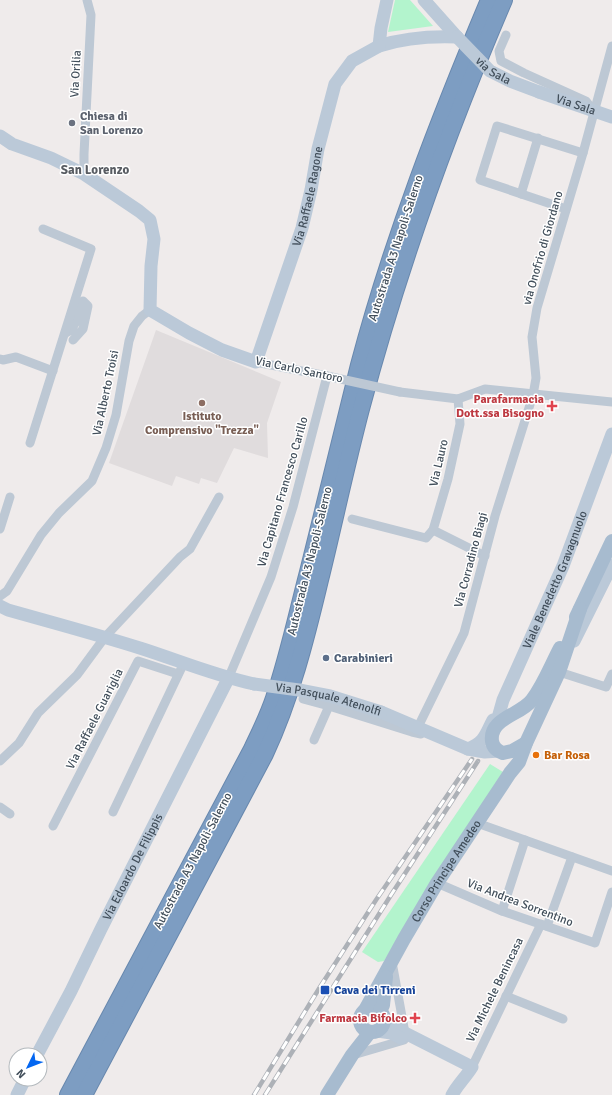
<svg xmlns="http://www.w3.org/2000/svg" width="612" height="1095" font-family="Signika,sans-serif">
	<rect width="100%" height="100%" fill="#efebeb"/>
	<path fill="#e0dcdd" d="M156,330l125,52 -14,41 1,35 -34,-10 -17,35 -16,-5 -2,6 -23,-8 -4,10 -63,-23z"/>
	<g fill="#b3f4cd">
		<path d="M395,0h15l23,26 -45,6z"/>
		<path d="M490,764l13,8 -14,25 -105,164 -6,1 -16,-10z"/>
	</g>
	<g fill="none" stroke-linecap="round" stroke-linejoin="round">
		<g stroke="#6888ae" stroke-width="18">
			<g id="highway">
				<path d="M68,1095l184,-346c8,-17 16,-33 22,-51 14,-41 23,-84 34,-126 17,-69 34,-138 51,-207 33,-125 80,-246 130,-365"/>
				<path d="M84,1095l181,-341c26,-56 41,-115 55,-174 14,-57 26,-114 41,-171 37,-140 86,-276 143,-409"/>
			</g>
		</g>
		<g stroke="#bdc8d4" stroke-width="9">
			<path d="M506,35l-7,16 2,10 23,12 62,28 8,10"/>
			<path d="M84,174v-20l7,-139 -4,-15"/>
			<path d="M521,194l17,-56"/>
			<path d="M566,209l-86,-29 17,-54 86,27"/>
			<path d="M66,333c11,-5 13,-22 17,-32l5,5 -5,23 -10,11"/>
			<path d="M0,359l3,1 13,-3 37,14"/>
			<path d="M400,392l58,7 27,-10 127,13"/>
			<path d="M458,399l2,25 -12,55 -15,51 52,26"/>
			<path d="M30,443l61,-194 -48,-20"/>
			<path d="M352,519l74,19 7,-8"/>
			<path d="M0,529l10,-32"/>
			<path d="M0,596l7,-5 34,-56 18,-22 33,-32 14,-33 10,-33 13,-74 5,-15 8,-10 8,-6"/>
			<path d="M559,672l47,15 6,-13"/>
			<path d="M228,679l43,-102 22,-70 34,-131 -71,-14"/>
			<path d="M303,699l26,7"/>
			<path d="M418,727l46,-94 31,-117 38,-121 3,-17 -4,-41 5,-29 46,-155 29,-107"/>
			<path d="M314,740l15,-34 83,26 9,2"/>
			<path d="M0,761l19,-18 19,-30 39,-38 28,-38 75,-80 10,-8 29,-52"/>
			<path d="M0,807l10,7"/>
			<path d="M113,812l68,-143"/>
			<path d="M477,823l135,48"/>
			<path d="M53,826l85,-165 40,13"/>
			<path d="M437,883l65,28 93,32 17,-51"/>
			<path d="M502,911l23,-71"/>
			<path d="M547,926l25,-69"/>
			<path d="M392,962l13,71"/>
			<path d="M506,996l57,23"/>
			<path d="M353,1055l51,-15"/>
			<path d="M472,1067l69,-143"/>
		</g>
		<g stroke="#bbc9d8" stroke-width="13">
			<path d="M387,0l-6,28 -2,18c25,-8 52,-10 78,-9"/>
			<path d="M424,0l33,37"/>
			<path id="s1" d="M539,92l73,25"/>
			<path id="s2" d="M0,136l12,8 39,14 33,16 55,37 11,9 4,19 -3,27 -1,44 39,23 33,17 34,12 46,-134 9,-38 7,-41 17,-65 17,-23 27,-15"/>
			<path d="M0,606l8,4c46,13 91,25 135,39 37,12 73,27 111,35"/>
			<path d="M574,641l38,-76"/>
			<path d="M381,712l87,37 17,3 14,-1"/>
			<path id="s3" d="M496,725l7,-25 60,-134 49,-132"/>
			<path d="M468,749c17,-7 17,-14 25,-29"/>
			<path d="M384,1018l9,8 12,7 67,34c-6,10 -14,17 -20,28"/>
			<path d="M378,1031l13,2 10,5"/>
			<path id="s4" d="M37,1055l34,-64 30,-62 127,-250"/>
			<path d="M17,1095l8,-16"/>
		</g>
		<g stroke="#a7bbcf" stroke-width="14">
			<path d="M576,617l36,-76"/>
			<path d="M526,743l-14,8 -9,2c-6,-2 -10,-5 -11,-12 -3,-23 29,-26 40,-41 12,-16 19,-35 28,-52"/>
			<circle cx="372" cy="1020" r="12"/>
			<path id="s5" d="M365,1010l39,-71 33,-56 73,-110 9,-11 7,-19 33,-71 21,-63"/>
			<path d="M380,1011l3,-6 3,-28"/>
			<path d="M327,1095l25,-40 18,-23"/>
		</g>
		<use href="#highway" stroke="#7d9dc2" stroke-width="16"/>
		<g stroke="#adb1b7" stroke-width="4.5">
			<g id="rail">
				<path d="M254,1095l66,-108 56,-87 96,-141"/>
				<path d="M265,1095l126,-200 87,-134"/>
			</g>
		</g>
		<use href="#rail" stroke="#fff" stroke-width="3" stroke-dasharray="9" stroke-linecap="butt"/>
		<path stroke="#bdc8d4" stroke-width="9" d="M327,376l73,16"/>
		<g stroke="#bbc9d8" stroke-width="13">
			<path id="s6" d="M457,37l33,34 20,10 29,11"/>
			<path id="s7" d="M254,684l45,6 31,6 51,16"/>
		</g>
	</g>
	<circle fill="#6b7280" stroke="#fff" stroke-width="1.5" cx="72" cy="123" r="4"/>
	<circle fill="#8d6e63" stroke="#fff" stroke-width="1.5" cx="202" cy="403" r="4"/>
	<g fill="#e0444e" stroke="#fff" stroke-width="1.5">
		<path d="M550 400h4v4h4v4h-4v4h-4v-4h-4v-4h4z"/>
		<path d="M413 1012h4v4h4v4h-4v4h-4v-4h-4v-4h4z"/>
	</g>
	<circle fill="#5c6f8a" stroke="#fff" stroke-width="1.5" cx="326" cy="658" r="4"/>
	<circle fill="#e8710a" stroke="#fff" stroke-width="1.5" cx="536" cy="755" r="4"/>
	<rect fill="#1a4fb4" stroke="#fff" stroke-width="1.5" x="320" y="985" width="10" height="10" rx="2"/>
	<g text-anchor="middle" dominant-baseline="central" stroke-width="3" stroke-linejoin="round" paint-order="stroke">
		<g font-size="12" fill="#424f5b" stroke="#fff">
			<text stroke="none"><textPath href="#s6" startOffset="50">via Sala</textPath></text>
			<text transform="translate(76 74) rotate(-87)">Via Orilia</text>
			<text stroke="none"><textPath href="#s1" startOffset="39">Via Sala</textPath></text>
			<text stroke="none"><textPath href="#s2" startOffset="556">Via Raffaele Ragone</textPath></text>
			<text transform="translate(396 248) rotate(-72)">Autostrada A3 Napoli-Salerno</text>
			<text transform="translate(543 248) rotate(-74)">via Onofrio di Giordano</text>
			<text transform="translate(299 370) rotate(12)">Via Carlo Santoro</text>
			<text transform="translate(106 393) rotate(-78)">Via Alberto Troisi</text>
			<text transform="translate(439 463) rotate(-77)">Via Lauro</text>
			<text transform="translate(283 492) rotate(-74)">Via Capitano Francesco Carillo</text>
			<text transform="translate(471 560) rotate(-75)">Via Corradino Biagi</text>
			<text transform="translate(310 561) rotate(-76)">Autostrada A3 Napoli-Salerno</text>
			<text stroke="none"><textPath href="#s3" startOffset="157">Viale Benedetto Gravagnuolo</textPath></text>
			<text stroke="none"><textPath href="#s7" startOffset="76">Via Pasquale Atenolfi</textPath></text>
			<text transform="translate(95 719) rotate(-63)">Via Raffaele Guariglia</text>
			<text transform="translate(193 861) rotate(-62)">Autostrada A3 Napoli-Salerno</text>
			<text stroke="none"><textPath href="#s4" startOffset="211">Via Edoardo De Filippis</textPath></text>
			<text stroke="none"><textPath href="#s5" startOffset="161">Corso Principe Amedeo</textPath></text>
			<text transform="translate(520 903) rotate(21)">Via Andrea Sorrentino</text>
			<text transform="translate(495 990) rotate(-64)">Via Michele Benincasa</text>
		</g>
		<g font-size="12" font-weight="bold" fill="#5b616d" stroke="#fff" text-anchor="start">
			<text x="80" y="116">Chiesa di<tspan x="80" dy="14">San Lorenzo</tspan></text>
		</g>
		<g font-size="12" font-weight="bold" fill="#be3a42" stroke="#fff" text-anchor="end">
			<text x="544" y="399">Parafarmacia<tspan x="544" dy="14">Dott.ssa Bisogno</tspan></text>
			<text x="407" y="1018">Farmacia Bifolco</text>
		</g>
		<g font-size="12" font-weight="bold" fill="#785e54" stroke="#fff">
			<text x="202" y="416">Istituto<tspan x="202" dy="14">Comprensivo "Trezza"</tspan></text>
		</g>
		<g font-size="12" font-weight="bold" fill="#4e5e75" stroke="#fff" text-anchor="start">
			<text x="334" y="658">Carabinieri</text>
		</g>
		<g font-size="12" font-weight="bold" fill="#c56008" stroke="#fff" text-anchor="start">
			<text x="544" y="755">Bar Rosa</text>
		</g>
		<g font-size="12" font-weight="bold" fill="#164399" stroke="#fff" text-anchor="start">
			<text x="334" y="990">Cava dei Tirreni</text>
		</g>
		<g font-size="13" font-weight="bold" fill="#585c62" stroke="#fff">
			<text x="95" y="170">San Lorenzo</text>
		</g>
	</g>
	<g transform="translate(28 1067) rotate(227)"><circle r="19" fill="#ffffff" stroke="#b3b9bd"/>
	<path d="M0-3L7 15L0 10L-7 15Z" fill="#0366f1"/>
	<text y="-6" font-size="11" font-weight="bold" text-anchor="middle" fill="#424f5b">N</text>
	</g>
</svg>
